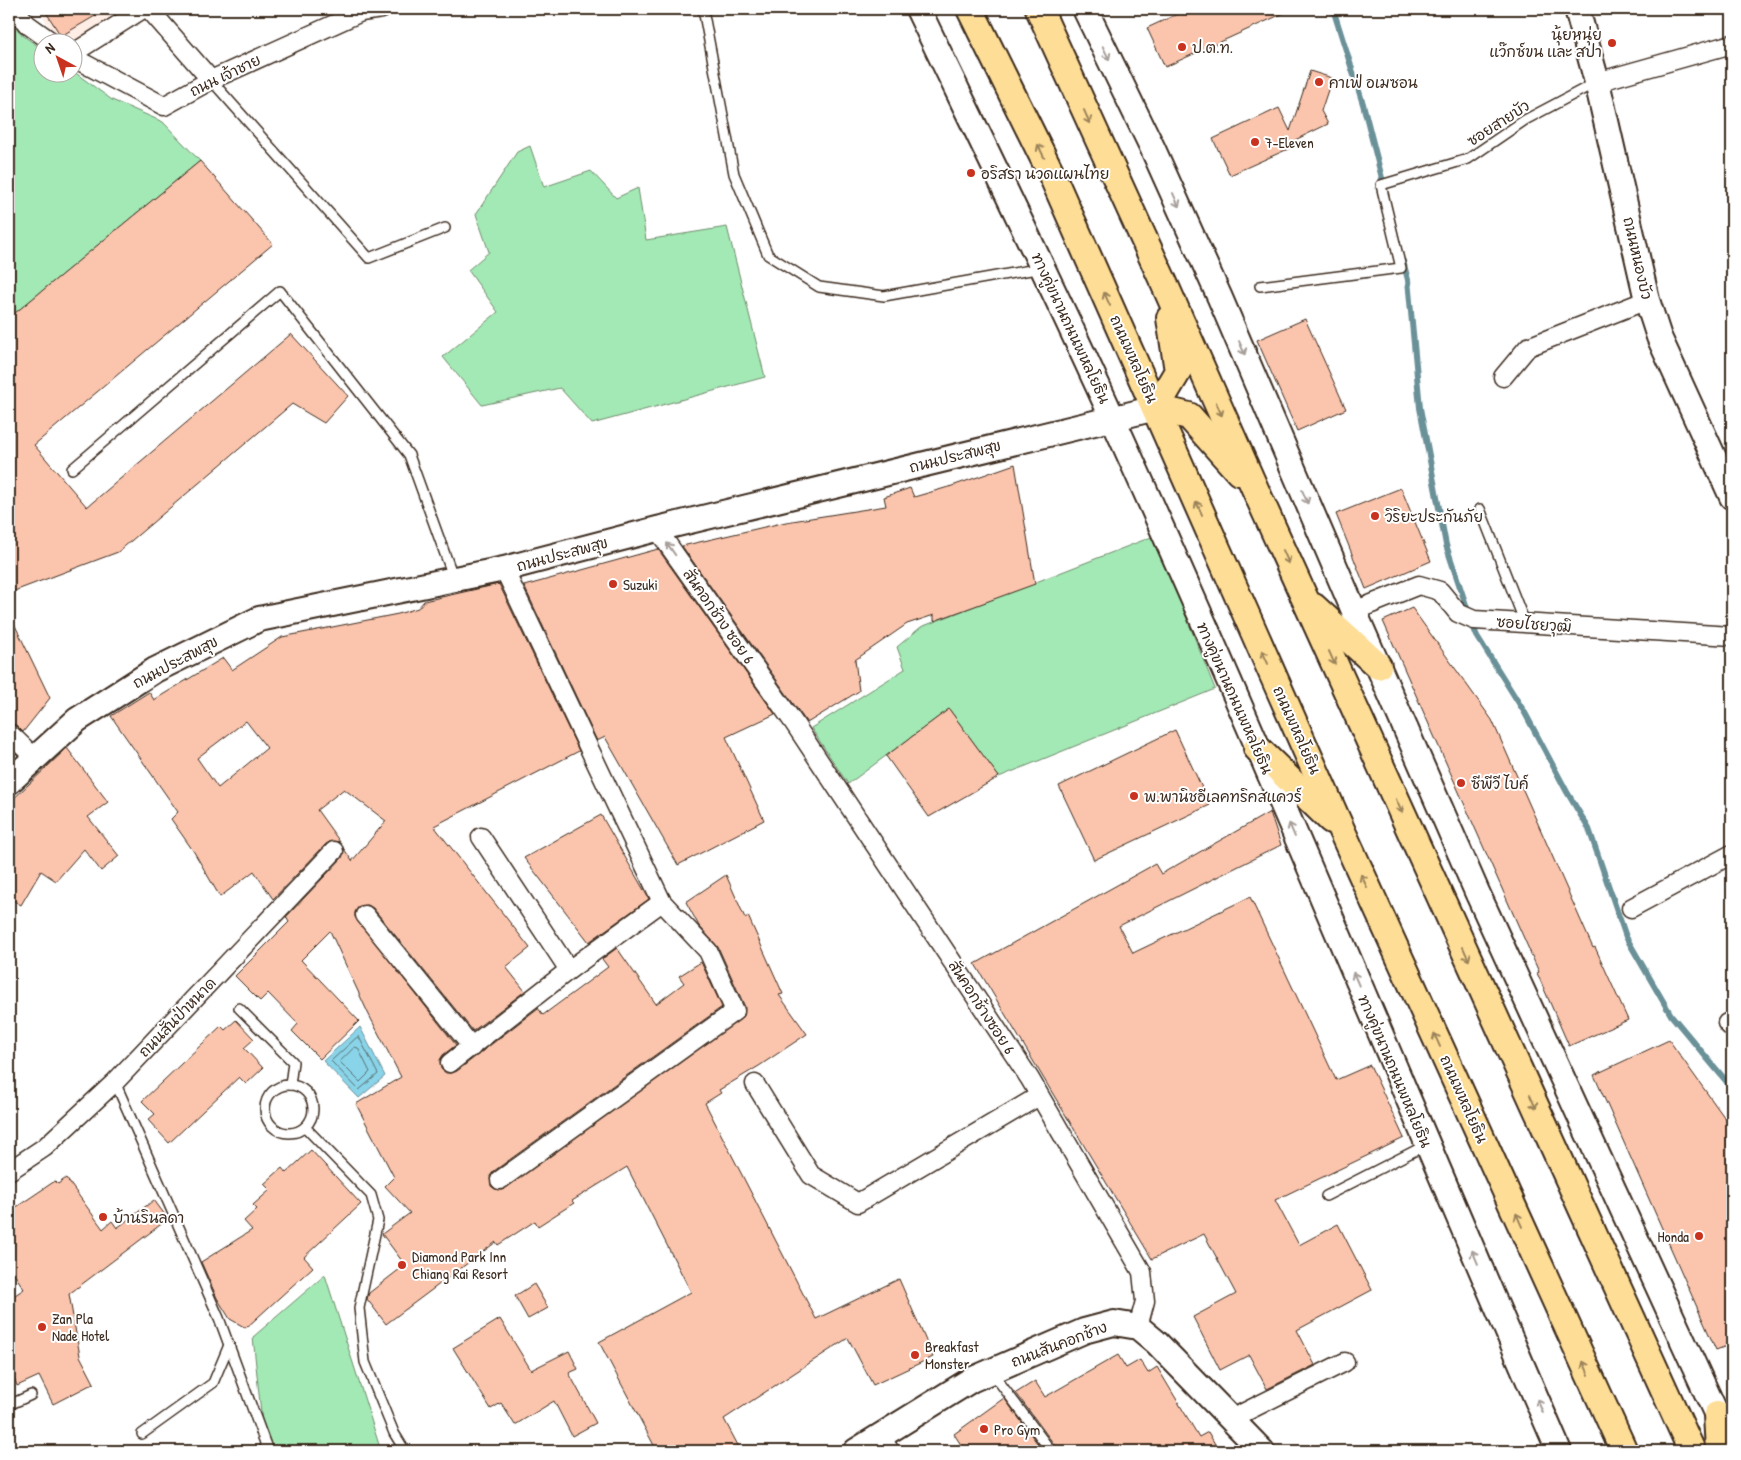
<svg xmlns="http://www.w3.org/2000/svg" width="1741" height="1460" font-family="'Patrick Hand','Playpen Sans Thai',sans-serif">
	<rect width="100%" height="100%" fill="#fff"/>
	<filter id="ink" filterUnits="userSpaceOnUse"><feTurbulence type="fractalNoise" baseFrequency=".02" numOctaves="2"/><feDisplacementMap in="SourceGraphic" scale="10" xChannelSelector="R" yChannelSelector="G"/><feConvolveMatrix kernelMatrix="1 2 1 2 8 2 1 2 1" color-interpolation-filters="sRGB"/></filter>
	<g filter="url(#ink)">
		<path fill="#feeee6" d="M38,9h88l-53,34 -15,-2z"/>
		<g fill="#a3e9b5" stroke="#6f8a6a">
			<path d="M9,17l12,17 21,15v23l31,-1 39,29 51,22 37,39 -191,157z"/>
			<path d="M530,146l14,41 47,-16 25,27 22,-10 8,52 81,-13 38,150 -173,47 -32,-36 -78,17 -39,-48 55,-45 -30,-42 21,-18 -13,-38 41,-62z"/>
			<path d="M1154,536l61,153 -216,88 -50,-68 -101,75 -37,-56 94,-59 -8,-22 24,-20z"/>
			<path d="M325,1275l56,176h-116l-12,-114z"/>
		</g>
		<path fill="#89d4e9" stroke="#6a9098" d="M360,1027l25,49 -26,22 -36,-37z"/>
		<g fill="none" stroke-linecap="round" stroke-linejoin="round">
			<g stroke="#5a6e6f" stroke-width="1">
				<path d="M359,1037l19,37 -19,16 -28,-29 25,-23z"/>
				<path d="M355,1047l3,1 12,24 -10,10 -20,-20z"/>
			</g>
			<g stroke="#6a9098" stroke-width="6">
				<path d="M1333,9l30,95 21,82"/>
				<path d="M1403,261l5,19 12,128 26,137 21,63"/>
				<path d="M1473,626l4,10 48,77 42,79 22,37 37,108 45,78 61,73"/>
			</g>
		</g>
		<g fill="#fbc5ad" stroke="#3b2a1e" fill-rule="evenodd">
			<path d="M44,9h63l-46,27z"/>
			<path d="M1188,9h105l-128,58 -18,-39z"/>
			<path d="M1310,71l22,7 -11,33 7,13 -33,16 2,5 -67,30 -17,-36 66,-31 11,23z"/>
			<path d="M200,161l73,83 -239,201 53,62 204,-173 57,62 -24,27 -32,-19 -174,148 -109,41v-275z"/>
			<path d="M1305,319l41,90 -49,22 -40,-91z"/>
			<path d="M1015,464l20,120 -101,37v-6l-27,9 -52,36 4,31 -52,32 -125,-177 104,-24 100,-16 -2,-9 26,-9 4,9 38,-11z"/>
			<path d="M1401,488l30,73 -65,28 -30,-75z"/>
			<path d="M658,549l117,165 -49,23 38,83 -86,45 -73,-128 -8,4 -73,-155z"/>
			<path d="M499,584l80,167 -145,75 96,122 -24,19 19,24 -52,40 -100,-123 -5,-3 -9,1 -4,6v5l101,128 -13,10 -3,5 1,9 5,4h6l5,-2 81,-63 5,7 65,-48 -6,-8 15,-11 39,56 28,-21 -5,-7 22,-14 21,45 -228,164 -4,5 1,10 4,3 7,1 242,-174 1,-9 -27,-60 -19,-21 -13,-24 40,-27 19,43 3,-2 35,78 -4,1 28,39 -48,32 -40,24 2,3 -16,10 111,216 83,-40 34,78 -60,28 -25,-47 -124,81 17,32h-84l-58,-109 92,-50 -64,-125 -55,34 2,2 -36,23 -3,-5 -37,24 -2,-3 -110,82 -19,-25 2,-6 36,-28 -23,-31 28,-21 -25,-27 9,-9 -38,-73 45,-27 -33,-64 -38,-82 -29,29 58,61 -39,38 -28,-28 6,-7 -30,-31 -8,8 -25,-25 54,-54 -3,-5 56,-59 2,-9 8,12 34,-40 -42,-32 -27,21 23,32 -9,-1 -5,3 -53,55 -19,-28 -34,26 -26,-45 -23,-33 7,-7 -67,-96 38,-24 5,8 69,-42 9,12 50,-33 116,-23 20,-6 6,-7zM246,721l21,27 -49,40 -21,-30z"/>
			<path d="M1412,608l80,112 101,228 2,-1 33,73 -59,26 -32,-73 2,-1 -156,-351z"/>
			<path d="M9,613l41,85 -27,34 -7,-7 -7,-2z"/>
			<path d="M949,709l50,68 -70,40 -43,-61z"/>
			<path d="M1175,730l35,75 -116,55 -35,-74z"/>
			<path d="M67,748l41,54 -20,15 31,39 -18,15 -17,-22 -28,32 -15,-10 -20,34 -12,-7v-95z"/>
			<path d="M1270,812l11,33 -162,81 14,27 117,-56 86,183 34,-15 34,73 -129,62 24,45 39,-21 34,66 -75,40 18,35 -48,24 -18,-34 -29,15 -27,-53 43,-23 -32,-60 -52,25 -177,-295 180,-100 6,10z"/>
			<path d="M601,815l48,84 -60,43 -65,-84z"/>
			<path d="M236,1020l18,19 -10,9 19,20 -17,16 -7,-7 -70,66 -21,-23 7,-6 -13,-13 79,-75 4,4z"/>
			<path d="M1669,1040l63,88v216l-16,6 -122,-275z"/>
			<path d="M311,1150l50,54 -57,53 9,10 -67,61 -16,-9 -13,-21 -16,-36 51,-32 -8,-9 13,-12 -4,-4 17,-15 -6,-6 18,-16 4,5z"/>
			<path d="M66,1178l37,51 9,-8 5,7 37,-28 14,19 -99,75 11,62 14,27 -41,21 -14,-28 -22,10 -8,-24v-63l15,-10 -15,-23v-54l46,-31 3,3z"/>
			<path d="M534,1284l14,24 -20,11 -13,-23z"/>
			<path d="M500,1319l31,51 38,-19 9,18 -9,4 27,50 -24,13 -18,-35 -39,24 -14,-22 -10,6 -38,-61z"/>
			<path d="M1118,1355l8,13 14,-8 8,13 9,-6 42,70 9,-5 11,19h-162l-1,-4 -40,-54 19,-12 10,16z"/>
			<path d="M1004,1398l39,53h-78l-11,-17z"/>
		</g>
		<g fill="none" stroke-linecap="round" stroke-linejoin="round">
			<g stroke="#3b2a1e" stroke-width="12">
				<g id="lane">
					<path d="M703,9l31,165 34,81 51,32 65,9 158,-28"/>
					<path d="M211,80l158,178 76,-30"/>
					<path d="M1260,286l141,-18 -20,-83 87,-26 57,-39 72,-38"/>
					<path d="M72,469l208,-178 129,164 45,124"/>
					<path d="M1480,509l45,114"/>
					<path d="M239,1008l54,54 -3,23"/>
					<path d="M115,1082l104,236 49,133"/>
					<circle cx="289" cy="1109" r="24"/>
					<path d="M305,1127l66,68 7,25 -19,88 6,54 29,71 11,18"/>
					<path d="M1326,1196l100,-51"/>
					<path d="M991,1371l60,80"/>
					<path d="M9,1405l22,-10"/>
					<path d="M142,1434l71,-51 16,-38"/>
					<path d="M885,1434l10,17"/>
				</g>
			</g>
			<g stroke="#3b2a1e" stroke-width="21">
				<g id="street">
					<path d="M15,9l12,15 25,18"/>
					<path d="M149,9l62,71"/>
					<path d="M72,54l71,-45"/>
					<path d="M72,57l92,49 47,-26 150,-68 21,-3"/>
					<path d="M1597,82l135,-38"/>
					<path d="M1503,377l25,-30 119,-47"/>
					<path d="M657,529l137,194 236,356 112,193 3,29 -7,26"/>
					<path d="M1354,611l65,-26 21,6 18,22 16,7 258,16"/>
					<path d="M9,733l26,25"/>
					<path d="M481,837l88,133"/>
					<path d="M1631,908l101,-54"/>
					<path d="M365,915l107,132"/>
					<path d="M1727,1023l5,5"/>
					<path d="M450,1063l119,-93 93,-68"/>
					<path d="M755,1084l56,91 47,28 181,-107"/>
					<path d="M9,1171l36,-24 70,-65 219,-231"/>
					<path d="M500,1180l235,-169 -27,-60 -46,-49 -158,-333"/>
					<path d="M1231,1419l114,-57"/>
				</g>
			</g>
			<g stroke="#3b2a1e" stroke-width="28">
				<g id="secondary">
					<path d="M918,9c65,135 132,271 194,408 155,342 298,690 447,1034"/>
					<path d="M1085,9l67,138 68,151 134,313 123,281 255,556"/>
					<path d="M1577,9l20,73 50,218 12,37 73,160"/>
					<path d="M9,782l68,-62 78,-50 104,-51 245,-50 153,-40 499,-121"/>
					<path d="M856,1451l115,-71 113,-49 30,-8 24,4 18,15 106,109"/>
				</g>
			</g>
			<g stroke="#3b2a1e" stroke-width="30">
				<g id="primary">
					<path d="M970,9l81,164 290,656 283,622"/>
					<path d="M1039,9l125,274 92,208 436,960"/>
					<path d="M1156,408l33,8 50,56"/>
					<path d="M1156,408l22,-37 -8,-53"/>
					<path d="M1314,607l64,59"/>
					<path d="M1257,748l74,72"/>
					<path d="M1717,1415l2,36"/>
				</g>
			</g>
			<use href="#lane" stroke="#fff" stroke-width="9"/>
			<use href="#street" stroke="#fff" stroke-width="18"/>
			<use href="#secondary" stroke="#fff" stroke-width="24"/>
			<use href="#primary" stroke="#fedd96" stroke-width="26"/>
		</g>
		<defs><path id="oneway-shaft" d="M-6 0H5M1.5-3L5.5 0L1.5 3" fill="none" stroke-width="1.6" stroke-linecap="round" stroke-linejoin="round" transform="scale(1.25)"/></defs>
		<g stroke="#a79f9a">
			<use href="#oneway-shaft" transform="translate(1106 53) rotate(64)"/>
			<use href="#oneway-shaft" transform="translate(1176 200) rotate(66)"/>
			<use href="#oneway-shaft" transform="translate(1242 348) rotate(67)"/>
			<use href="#oneway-shaft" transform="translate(1305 497) rotate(67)"/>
			<use href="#oneway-shaft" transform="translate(671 549) rotate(-125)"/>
			<use href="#oneway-shaft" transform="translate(1292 830) rotate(-113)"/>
			<use href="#oneway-shaft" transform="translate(1356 979) rotate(-113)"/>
			<use href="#oneway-shaft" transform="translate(1475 1257) rotate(-113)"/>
			<use href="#oneway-shaft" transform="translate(1540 1406) rotate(-113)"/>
		</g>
		<g stroke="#9c845a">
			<use href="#oneway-shaft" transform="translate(1087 117) rotate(66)"/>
			<use href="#oneway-shaft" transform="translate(1041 151) rotate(-116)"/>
			<use href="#oneway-shaft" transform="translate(1107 299) rotate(-114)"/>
			<use href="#oneway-shaft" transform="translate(1219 409) rotate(66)"/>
			<use href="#oneway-shaft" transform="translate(1199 508) rotate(-114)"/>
			<use href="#oneway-shaft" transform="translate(1286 557) rotate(66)"/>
			<use href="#oneway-shaft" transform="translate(1265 657) rotate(-114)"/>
			<use href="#oneway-shaft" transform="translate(1332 658) rotate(66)"/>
			<use href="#oneway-shaft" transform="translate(1399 806) rotate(66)"/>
			<use href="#oneway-shaft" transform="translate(1364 881) rotate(-115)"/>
			<use href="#oneway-shaft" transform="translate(1466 954) rotate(66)"/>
			<use href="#oneway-shaft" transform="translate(1437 1040) rotate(-114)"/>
			<use href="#oneway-shaft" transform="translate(1533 1102) rotate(66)"/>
			<use href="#oneway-shaft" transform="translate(1519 1220) rotate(-114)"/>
			<use href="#oneway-shaft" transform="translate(1586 1368) rotate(-114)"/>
		</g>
	</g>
	<g fill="#c8321e" stroke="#fff" stroke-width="2">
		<circle cx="1612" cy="43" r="5"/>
		<circle cx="1182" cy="47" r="5"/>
		<circle cx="1319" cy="82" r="5"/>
		<circle cx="1255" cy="142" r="5"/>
		<circle cx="971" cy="173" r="5"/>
		<circle cx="1375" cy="516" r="5"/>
		<circle cx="613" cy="584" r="5"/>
		<circle cx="1461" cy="783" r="5"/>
		<circle cx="1134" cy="796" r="5"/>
		<circle cx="103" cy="1217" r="5"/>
		<circle cx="1699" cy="1236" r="5"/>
		<circle cx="402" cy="1265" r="5"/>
		<circle cx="42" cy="1327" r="5"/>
		<circle cx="915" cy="1355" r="5"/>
		<circle cx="984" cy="1429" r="5"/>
	</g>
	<g text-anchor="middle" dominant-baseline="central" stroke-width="4" stroke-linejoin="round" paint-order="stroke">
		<g font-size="15" fill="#3b2a1e" stroke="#fff" text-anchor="start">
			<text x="1602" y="34" text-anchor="end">นุ้ยหนุ่ย<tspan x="1602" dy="17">แว๊กซ์ขน และ สปา</tspan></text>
			<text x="1192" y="47">ป.ต.ท.</text>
			<text x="1329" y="82">คาเฟ่ อเมซอน</text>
			<text x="1265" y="142">7-Eleven</text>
			<text x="981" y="173">อริสรา นวดแผนไทย</text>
			<text x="1385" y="516">วิริยะประกันภัย</text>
			<text x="623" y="584">Suzuki</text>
			<text x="1471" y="783">ซีพีวี ไบค์</text>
			<text x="1144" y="796">พ.พานิชอีเลคทริคสแควร์</text>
			<text x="113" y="1217">บ้านรินลดา</text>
			<text x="1689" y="1236" text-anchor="end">Honda</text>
			<text x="412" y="1256">Diamond Park Inn<tspan x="412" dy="17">Chiang Rai Resort</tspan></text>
			<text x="52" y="1318">Zan Pla<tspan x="52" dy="17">Nade Hotel</tspan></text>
			<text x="925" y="1346">Breakfast<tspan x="925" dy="17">Monster</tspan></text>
			<text x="994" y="1429">Pro Gym</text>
		</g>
		<g font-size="15" fill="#3b2a1e" stroke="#fff">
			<text transform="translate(225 75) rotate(-26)">ถนน เจ้าชาย</text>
			<text transform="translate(1498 123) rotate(-33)">ซอยสายบัว</text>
			<text transform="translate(1638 258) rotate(77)">ถนนหนองบัว</text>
			<text transform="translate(1071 328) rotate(65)">ทางคู่ขนานถนนพหลโยธิน</text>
			<text transform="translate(1134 359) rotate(66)">ถนนพหลโยธิน</text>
			<text transform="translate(955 456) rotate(-14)">ถนนประสพสุข</text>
			<text transform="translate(562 554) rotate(-15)">ถนนประสพสุข</text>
			<text transform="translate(719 616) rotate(55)">สันคอกช้าง ซอย 6</text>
			<text transform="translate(1534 624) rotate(4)">ซอยไชยวุฒิ</text>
			<text transform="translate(175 662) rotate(-28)">ถนนประสพสุข</text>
			<text transform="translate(1235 698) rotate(66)">ทางคู่ขนานถนนพหลโยธิน</text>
			<text transform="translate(1297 730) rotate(66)">ถนนพหลโยธิน</text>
			<text transform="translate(982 1007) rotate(57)">สันคอกช้างซอย 6</text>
			<text transform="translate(177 1017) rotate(-46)">ถนนสันป่าหนาด</text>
			<text transform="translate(1395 1071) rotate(67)">ทางคู่ขนานถนนพหลโยธิน</text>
			<text transform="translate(1464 1099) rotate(66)">ถนนพหลโยธิน</text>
			<text transform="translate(1059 1344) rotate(-21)">ถนนสันคอกช้าง</text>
		</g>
	</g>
	<rect width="1741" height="1460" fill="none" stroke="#fff" stroke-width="30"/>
	<rect x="15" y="15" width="1711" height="1430" fill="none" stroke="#3b2a1e" stroke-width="2" filter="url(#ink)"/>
	<g transform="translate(58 58) rotate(320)"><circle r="24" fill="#ffffff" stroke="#b1aaa5"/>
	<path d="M0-4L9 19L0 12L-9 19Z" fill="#c8321e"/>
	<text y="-8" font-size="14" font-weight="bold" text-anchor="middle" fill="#3b2a1e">N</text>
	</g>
</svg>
